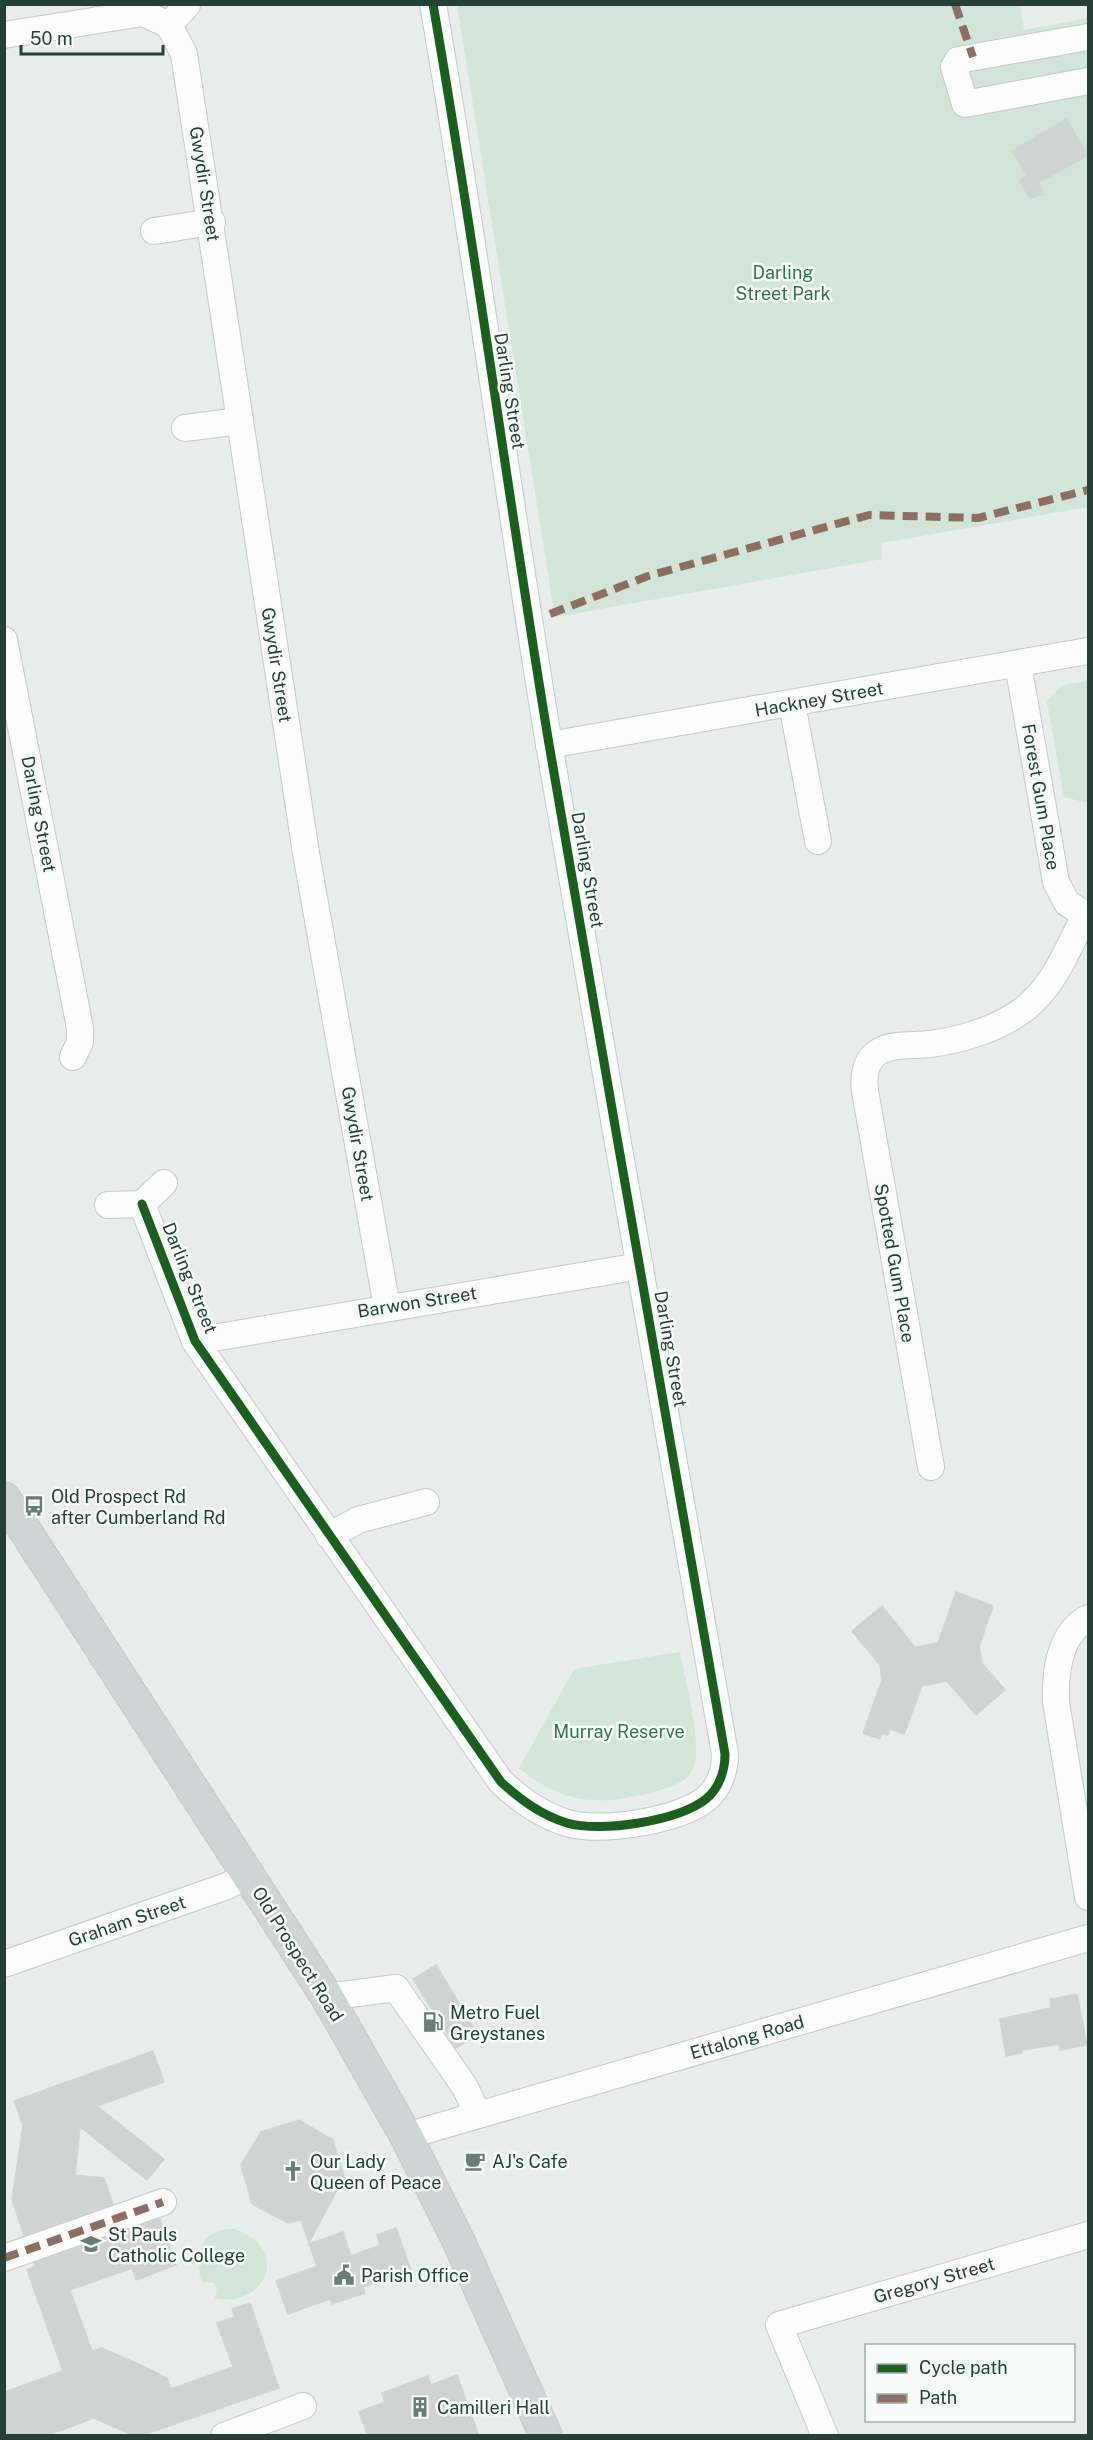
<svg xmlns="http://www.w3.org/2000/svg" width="1093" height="2440" font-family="'Public Sans',sans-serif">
	<rect width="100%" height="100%" fill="#e8ecea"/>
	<g fill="#d3e4d8">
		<path d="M1020,4l4,26 64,-12v489l-207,36 1,16 -327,58 -98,-612z"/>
		<path d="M1088,681v122l-24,-6 -17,-96 15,-16z"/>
		<path d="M680,1652c5,27 22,91 14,114 -5,16 -23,21 -37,25 -55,15 -92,15 -138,-23l55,-99z"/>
		<path d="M234,2229c60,21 29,80 -19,69l2,-10 -3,-5 -12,-1c-10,-27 0,-55 32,-53z"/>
	</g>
	<g fill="#cfd4d2" stroke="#d1d5d3" stroke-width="1.5">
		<path d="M1066,119l22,36 -50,28 6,11 -14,4 -11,-17 8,-6 -15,-24z"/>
		<path d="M956,1592l37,14 -14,41 3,16 23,27 -29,25 -29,-34 -25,5 -18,48 -14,-5 -2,6 -6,-2 -2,6 -17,-6 19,-53 -2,-15 -28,-34 30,-25 33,41 23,-4z"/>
		<path d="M436,1965l38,63 -6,4 4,7 -16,9 -43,-69z"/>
		<path d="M1077,1994l10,51 -27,5 -1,-6 -37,6v3l-16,3 -6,-37 51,-11 -1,-9z"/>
		<path d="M153,2051l11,31 -67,24 67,53 -17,21 -67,-53 -5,48 29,3 9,26 -89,31 -12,-35 11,-75 -9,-24z"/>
		<path d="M299,2120l34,20 11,37 -35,66 -8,-23 -13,3 -36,-19 -11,-39 20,-33z"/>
		<path d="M160,2219l16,46 -40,15 -4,-12 -62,22 22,61 10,-3 43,19 22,11 4,11 62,-22 -16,-44 18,-6 -3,-8 18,-6 29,85 -139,48h-6l-40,-18 -49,18h-41v-44l59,-21 -36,-101 9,-4 -2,-3z"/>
		<path d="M396,2228l15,42 -48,17 2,6 -33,11 -2,-5 -42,15 -12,-33 41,-15 -8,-22 34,-12 8,24 29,-11 -3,-10z"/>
		<path d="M457,2375l22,61h-111l-9,-24 26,-10 -3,-9 46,-17 3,9z"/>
	</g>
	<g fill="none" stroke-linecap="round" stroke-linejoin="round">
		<g stroke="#c5c9c7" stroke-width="28">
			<g id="minor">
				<path d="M169,25l18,-20"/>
				<path d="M4,35l139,-22 26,12 15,29 122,799 81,454"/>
				<path d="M1088,37l-130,23 -4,7 11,37 123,-23"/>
				<path d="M154,231l58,-9"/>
				<path d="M185,428l55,-7"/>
				<path d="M4,640l76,388v14l-7,15"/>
				<path d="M1018,664l38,218 11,21 21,13"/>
				<path d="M792,704l26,137"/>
				<path d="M549,745l539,-94"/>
				<path d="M142,1204l53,137 306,441c20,18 40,33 66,41 34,10 111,-2 139,-24 13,-11 19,-28 19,-45 -58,-337 -119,-673 -176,-1010 -41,-246 -73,-494 -116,-740"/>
				<path d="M108,1205l34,-1 22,-21"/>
				<path d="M195,1341l445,-75"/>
				<path d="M931,1467l-66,-376c-2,-15 0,-32 15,-40 14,-8 34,-5 50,-7 31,-4 68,-15 93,-34 31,-23 45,-62 62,-95"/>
				<path d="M329,1536l29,-16 68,-18"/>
				<path d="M1088,1618c-29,16 -33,54 -32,84l32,195"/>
				<path d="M4,1964l223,-78 21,-11"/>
				<path d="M327,1997l69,-9 69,99 13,28"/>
				<path d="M406,2136l682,-198"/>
				<path d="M4,2258l159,-56"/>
				<path d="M224,2436l79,-30"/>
				<path d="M825,2436l-46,-111 309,-90"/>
			</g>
		</g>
		<g stroke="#c3cac8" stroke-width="34">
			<path id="major" d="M4,1498l323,499 79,139 53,106 87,194"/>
		</g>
		<use href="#minor" stroke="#fcfcfc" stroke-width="26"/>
		<use href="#major" stroke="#d0d6d5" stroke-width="32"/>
		<g stroke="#8d6e63" stroke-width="8" stroke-dasharray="15 8" stroke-linecap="butt">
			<path d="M955,4l18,53"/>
			<path d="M550,614l98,-38 221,-61 109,3 110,-28"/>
			<path d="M4,2258l159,-56"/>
		</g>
		<g stroke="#f7fbf9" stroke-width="13">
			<path id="cycleway" d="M142,1204l53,137 306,441c20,18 40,33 66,41 34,10 111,-2 139,-24 13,-11 19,-28 19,-45 -58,-337 -119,-673 -176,-1010 -41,-246 -73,-494 -116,-740"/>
		</g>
		<use href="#cycleway" stroke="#1b5e20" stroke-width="9"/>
	</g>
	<defs>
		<g id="bus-bare" transform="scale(1.62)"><path d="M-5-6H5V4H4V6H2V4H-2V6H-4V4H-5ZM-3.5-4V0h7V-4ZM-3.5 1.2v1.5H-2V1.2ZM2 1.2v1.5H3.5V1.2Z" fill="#6a7c76" stroke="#f7fbf9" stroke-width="2.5" paint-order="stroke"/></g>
		<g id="fuel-bare" transform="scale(1.62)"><path d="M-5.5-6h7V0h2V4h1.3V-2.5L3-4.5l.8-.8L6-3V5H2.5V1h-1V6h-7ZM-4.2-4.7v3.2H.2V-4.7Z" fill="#6a7c76" stroke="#f7fbf9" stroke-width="2.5" paint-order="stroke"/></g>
		<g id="cafe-bare" transform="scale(1.62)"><path d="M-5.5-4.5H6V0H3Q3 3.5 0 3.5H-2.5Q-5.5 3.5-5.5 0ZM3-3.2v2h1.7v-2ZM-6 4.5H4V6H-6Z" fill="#6a7c76" stroke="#f7fbf9" stroke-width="2.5" paint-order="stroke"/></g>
		<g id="church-bare" transform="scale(1.62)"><path d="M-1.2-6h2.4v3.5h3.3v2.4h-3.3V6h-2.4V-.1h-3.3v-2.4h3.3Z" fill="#6a7c76" stroke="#f7fbf9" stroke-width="2.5" paint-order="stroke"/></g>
		<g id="school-bare" transform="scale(1.62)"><path d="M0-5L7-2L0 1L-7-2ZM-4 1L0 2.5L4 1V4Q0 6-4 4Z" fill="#6a7c76" stroke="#f7fbf9" stroke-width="2.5" paint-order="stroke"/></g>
		<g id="civic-bare" transform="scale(1.62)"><path d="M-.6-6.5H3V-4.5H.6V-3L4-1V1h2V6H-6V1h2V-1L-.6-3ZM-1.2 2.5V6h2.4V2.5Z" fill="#6a7c76" stroke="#f7fbf9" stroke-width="2.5" paint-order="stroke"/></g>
		<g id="building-bare" transform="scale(1.62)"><path d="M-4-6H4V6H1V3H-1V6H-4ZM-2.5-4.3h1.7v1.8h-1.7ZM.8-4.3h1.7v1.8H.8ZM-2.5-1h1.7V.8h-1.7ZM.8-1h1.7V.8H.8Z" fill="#6a7c76" stroke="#f7fbf9" stroke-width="2.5" paint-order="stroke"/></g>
	</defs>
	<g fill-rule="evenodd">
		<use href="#bus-bare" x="34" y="1506"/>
		<use href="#fuel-bare" x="433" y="2022"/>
		<use href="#cafe-bare" x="475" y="2161"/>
		<use href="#church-bare" x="293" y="2171"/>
		<use href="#school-bare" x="91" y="2244"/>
		<use href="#civic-bare" x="344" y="2275"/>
		<use href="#building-bare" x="420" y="2407"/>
	</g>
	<g text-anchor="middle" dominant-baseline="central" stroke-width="5" stroke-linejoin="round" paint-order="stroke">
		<g font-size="18" fill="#264038" stroke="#f7fbf9">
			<text transform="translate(205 184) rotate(81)">Gwydir Street</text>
			<text transform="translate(510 391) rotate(81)">Darling Street</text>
			<text transform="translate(277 665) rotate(81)">Gwydir Street</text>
			<text transform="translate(819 699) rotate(-10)">Hackney Street</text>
			<text transform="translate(1041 797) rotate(80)">Forest Gum Place</text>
			<text transform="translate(39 814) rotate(79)">Darling Street</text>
			<text transform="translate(588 870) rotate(80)">Darling Street</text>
			<text transform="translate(358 1144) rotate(80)">Gwydir Street</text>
			<text transform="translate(895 1263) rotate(80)">Spotted Gum Place</text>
			<text transform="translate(190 1278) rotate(68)">Darling Street</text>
			<text transform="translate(417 1302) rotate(-9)">Barwon Street</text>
			<text transform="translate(671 1349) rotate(80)">Darling Street</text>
			<text transform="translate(127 1921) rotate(-19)">Graham Street</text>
			<text transform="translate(298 1954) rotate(58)">Old Prospect Road</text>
			<text transform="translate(747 2037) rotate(-16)">Ettalong Road</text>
			<text transform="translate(934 2280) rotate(-16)">Gregory Street</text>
		</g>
		<g font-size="18" fill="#32744b" stroke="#f7fbf9">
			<text x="783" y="272">Darling<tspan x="783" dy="21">Street Park</tspan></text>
			<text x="619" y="1731">Murray Reserve</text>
		</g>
		<g font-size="18" fill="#264038" stroke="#f7fbf9" text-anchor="start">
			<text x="51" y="1496">Old Prospect Rd<tspan x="51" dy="21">after Cumberland Rd</tspan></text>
			<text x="450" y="2012">Metro Fuel<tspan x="450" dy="21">Greystanes</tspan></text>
			<text x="310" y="2161">Our Lady<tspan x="310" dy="21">Queen of Peace</tspan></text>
			<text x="492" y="2161">AJ's Cafe</text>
			<text x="108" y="2234">St Pauls<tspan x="108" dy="21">Catholic College</tspan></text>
			<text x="361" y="2275">Parish Office</text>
			<text x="437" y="2407">Camilleri Hall</text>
		</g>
	</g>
	<rect width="1093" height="2440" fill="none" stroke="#264038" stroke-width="12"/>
	<rect x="865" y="2344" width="210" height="78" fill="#f7fbf9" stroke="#a3b0ac" stroke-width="1.5"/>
	<rect x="877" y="2364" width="30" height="9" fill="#1b5e20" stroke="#a3b0ac" stroke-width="1.5"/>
	<text x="919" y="2374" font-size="18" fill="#264038">Cycle path</text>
	<rect x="877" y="2394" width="30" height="9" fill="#8d6e63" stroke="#a3b0ac" stroke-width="1.5"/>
	<text x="919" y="2404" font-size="18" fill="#264038">Path</text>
	<path d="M21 45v9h142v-9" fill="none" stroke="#264038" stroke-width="3"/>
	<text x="30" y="45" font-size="18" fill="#264038" stroke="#f7fbf9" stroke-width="4.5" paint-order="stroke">50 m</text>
</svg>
